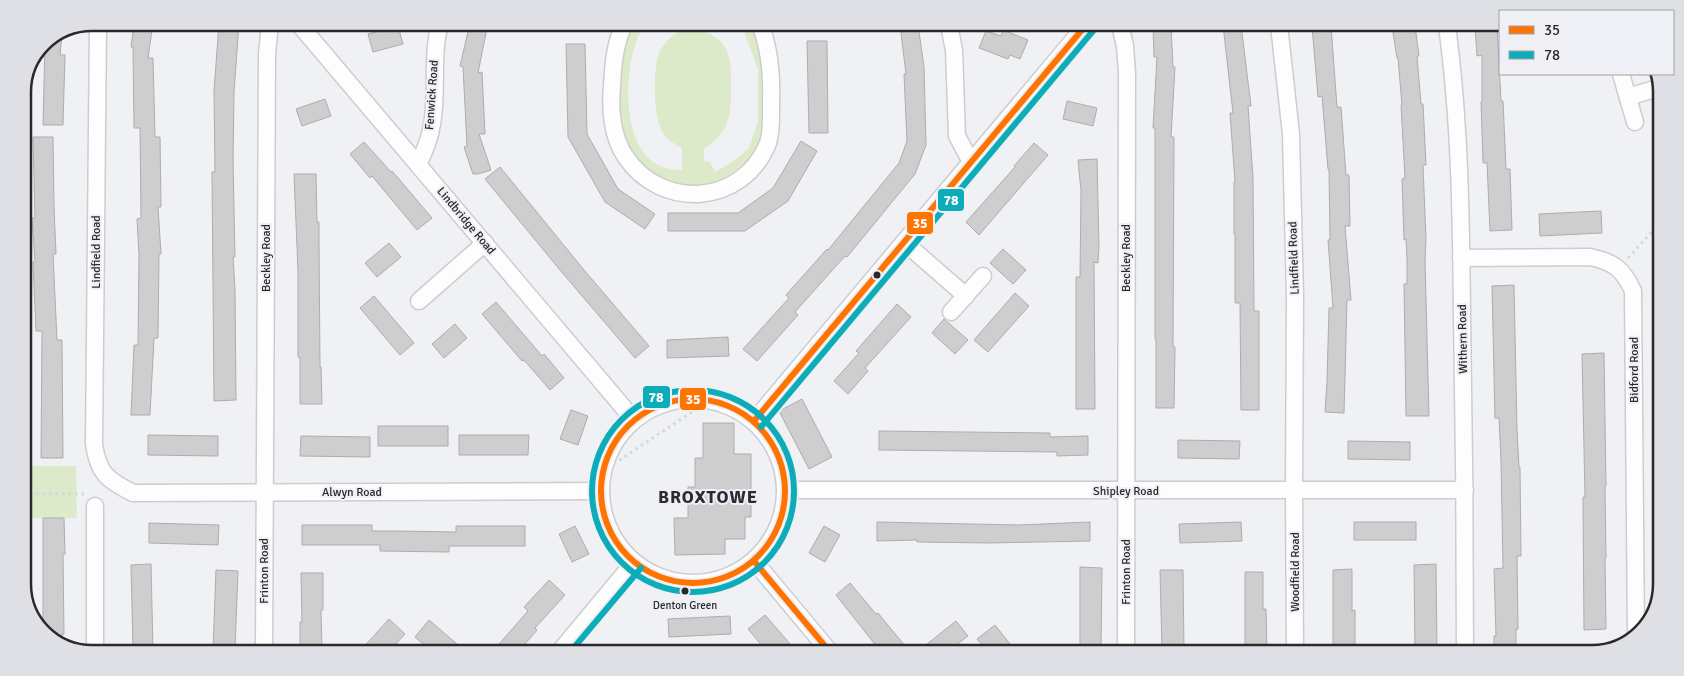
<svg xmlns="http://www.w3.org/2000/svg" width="1684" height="676" font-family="Signika,sans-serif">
	<rect width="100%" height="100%" fill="#f0f1f4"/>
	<g fill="#ddeaca">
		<path d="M631,24h31l-9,5 -12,2c-17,31 -21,108 12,131 9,7 19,7 29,8v-22c-6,-3 -13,-7 -18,-13 -11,-16 -11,-61 -6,-79 2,-7 8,-14 13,-19 16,-15 46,-6 55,12 6,11 5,26 5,38 0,31 -1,43 -27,62v12l6,1 5,10 20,-12 14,-12 9,-27v-52l-14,-37 -16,-8h24l10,29 3,72 -4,14 -7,16 -20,20 -24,11 -22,1 -28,-9 -17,-11 -10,-12 -9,-19 -4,-23 -2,-30 1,-20z"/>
		<path d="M23,466h53l1,52h-54z"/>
	</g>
	<g fill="#cececf" stroke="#adadae">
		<path d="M134,23h19l-5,35h5l2,79h5l1,70h-3l3,47h-2l-1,84h-4l-4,77h-19l3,-70h4l1,-90 -2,-36 4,-1 -1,-90h-6l-1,-81h-2z"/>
		<path d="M219,23h20l-5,69 -1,68 2,97h-2l2,32 1,111 -22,1 -2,-229h3l-1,-81z"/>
		<path d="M470,23h18l-10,50 4,-1 3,62h-6l12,36 -13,4h-5l-9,-27 3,-1 -4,-79 -3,-1z"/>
		<path d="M900,25h18l6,42 2,78 -11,29 -68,83 -2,-1 -50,56 3,3 -41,46 -14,-12 46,-51 -3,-3 41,-46 1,1 71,-87 8,-22 -3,-67h2z"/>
		<path d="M1171,25l2,42h2l-4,70h3l-1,210h2l-1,61h-18v-69h-1v-211h-2l4,-71h-3l-1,-31z"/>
		<path d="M1223,25h18l10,81h-3l5,72 1,133h5v99h-18l-1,-107h-5v-69h-1v-52h1l-5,-69h3z"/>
		<path d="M398,26l5,18 -30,8 -5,-18z"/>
		<path d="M1312,26h19l6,81h4l5,68h3l1,51h-5l6,74h-4l-3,113 -19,-1 2,-31 2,-73h4l-5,-68h2l-1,-71h-1l-6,-73 -4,1z"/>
		<path d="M1392,26h23l4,30h-2l4,48h2l3,61h-3l3,74 -1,21 4,156h-23l-2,-132h3v-24l-1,-21 -2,1 -2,-61 3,-1 -4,-73h1l-4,-47h-1z"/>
		<path d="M1475,26h22l4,75h2l3,68h4l2,61 -22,1 -3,-68h-4l-2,-61h1v-47l-5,1z"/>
		<path d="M1003,30l25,10 -8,19 -10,-4 -2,4 -29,-11 7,-17 15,5z"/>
		<path d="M62,35l-2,20h5l-2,70h-20l2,-83z"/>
		<path d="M807,41h20l1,92h-19z"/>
		<path d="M566,44h19l2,90 31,55 37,25 -10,15 -40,-27 -37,-65z"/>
		<path d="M325,99l6,17 -29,10 -6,-17z"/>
		<path d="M1067,101l30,7 -4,18 -30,-7z"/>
		<path d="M33,137h20l1,69 2,48h-3l4,86h5l1,118h-22l1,-127h-6l-3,-69h2l-3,-44h3z"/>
		<path d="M801,141l16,10 -29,50 -43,30h-77v-18h70l35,-25z"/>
		<path d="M364,142l27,30 1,-1 40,47 -15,12 -45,-54 -2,2 -20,-24z"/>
		<path d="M1034,143l14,12 -69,80 -13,-13 49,-55 -1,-1z"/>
		<path d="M1097,159l2,88 -1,16 -4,-1 1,147h-19v-132h4l1,-86 -3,-31z"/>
		<path d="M500,167l84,103 65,76 -14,12 -75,-88 -75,-91z"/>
		<path d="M294,174h22l1,48h2v18l1,127h1l1,37h-22v-47h-2v-86z"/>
		<path d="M1601,211l1,22 -62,3 -1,-22z"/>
		<path d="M389,243l12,14 -24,20 -12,-14z"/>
		<path d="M1003,249l23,21 -13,14 -23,-21z"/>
		<path d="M1514,285l3,145 2,37h1l1,89h-4l1,73h-2v24h-22v-17h2l-2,-67 9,-1 -2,-107 -2,-43h-4l-3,-132z"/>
		<path d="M1015,293l14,13 -41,46 -14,-12z"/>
		<path d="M374,296l40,47 -14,12 -40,-47z"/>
		<path d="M496,302l46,54 2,-2 20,24 -14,12 -26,-30 -2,1 -40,-47z"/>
		<path d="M897,304l14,13 -46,51 3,3 -20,23 -14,-13 25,-28 -3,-2z"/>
		<path d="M944,319l24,21 -13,14 -23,-21z"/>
		<path d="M455,324l12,14 -23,20 -12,-14z"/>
		<path d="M728,337l1,19 -62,2v-18z"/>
		<path d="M1604,353l2,133h-1l1,72h-1l1,71 -22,1 -1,-133h2l-3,-143z"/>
		<path d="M802,399l30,58 -23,12 -30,-58z"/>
		<path d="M571,410l17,6 -10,29 -18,-6z"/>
		<path d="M703,423h31v31h17v63h-6v22h-20v15l-50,1 -1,-37h14v-31h7v-29h8z"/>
		<rect x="378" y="426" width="70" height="20"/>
		<path d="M879,431l171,2v4l38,-1v19l-31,1v-4l-178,-2z"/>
		<path d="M148,435l70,1v20l-70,-1z"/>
		<path d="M459,435h70l-1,20h-69z"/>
		<path d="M301,436l69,1v20l-70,-1z"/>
		<path d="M1178,440l62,1 -1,18 -61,-1z"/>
		<path d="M1348,441l62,1v18l-62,-1z"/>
		<path d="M43,518h21l1,36h-2l1,80h-2v10l-19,-13z"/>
		<path d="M877,522l141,3 72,-3v19l-102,2 -71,-1v-2l-40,1z"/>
		<path d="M1241,522l1,19 -62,2 -1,-19z"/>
		<rect x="1354" y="522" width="62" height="18"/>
		<path d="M149,523l70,2 -1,20 -69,-2z"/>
		<path d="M302,525h70v6h25l59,1v-6h69v20h-76v6l-69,-1v-6h-78z"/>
		<path d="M575,526l14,28 -17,8 -13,-28z"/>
		<path d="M824,526l16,9 -15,27 -16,-9z"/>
		<path d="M151,564l2,86h-20l-2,-85z"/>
		<path d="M1436,564l1,89h-22l-1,-88z"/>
		<path d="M1080,567l22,1 -1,84h-21z"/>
		<path d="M1352,569v42l3,-1v43h-22v-83z"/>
		<path d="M216,570l22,1 -3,79h-22z"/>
		<path d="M1160,570h23l1,82h-22z"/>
		<path d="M1245,572h18v37h3l1,44h-22z"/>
		<path d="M301,573h22v37h-2l1,40h-22v-28h2z"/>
		<path d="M549,580l16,15 -30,33 2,2 -18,21h-26l35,-40 -4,-4z"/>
		<path d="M850,583l26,31 2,-1 32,39h-29l-45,-57z"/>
		<path d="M765,615l20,23 11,14 -29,-1 -9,-10 -10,-12z"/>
		<path d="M730,616l1,18 -62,3 -1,-18z"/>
		<path d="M389,619l16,15 -12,13 -3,3h-29z"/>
		<path d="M429,620l14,12 22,19h-34l-16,-14z"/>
		<path d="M956,621l12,15 -21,16h-30z"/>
		<path d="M995,625l11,14 11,13h-29l-11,-13z"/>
	</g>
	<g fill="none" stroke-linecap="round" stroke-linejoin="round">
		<g stroke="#cdcdd0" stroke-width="19">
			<g id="street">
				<path d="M98,23l-4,421c4,29 13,36 39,49l468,-2"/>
				<path d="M298,23l336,397"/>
				<path d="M624,24c-9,20 -11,40 -12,62 -2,23 0,50 13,70 36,55 118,50 143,-13 4,-12 3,-28 3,-41 1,-27 -1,-53 -11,-78"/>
				<path d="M949,25l5,25 3,86 14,26"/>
				<path d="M1120,25l5,21 2,27 -1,579"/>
				<path d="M1279,25l12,109 4,162 -1,195 1,162"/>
				<path d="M1447,26c13,95 14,191 15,287 2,113 3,227 3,340"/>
				<path d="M1621,74l14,48"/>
				<path d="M1628,97l33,-10"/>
				<path d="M418,165c6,-13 12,-26 14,-41 6,-33 -1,-68 8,-101"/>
				<path d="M904,242l62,54"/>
				<path d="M1461,258l129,-1c24,5 33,12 43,34l3,346"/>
				<path d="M419,301l66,-58"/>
				<path d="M951,312l32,-36"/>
				<circle cx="693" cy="491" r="92"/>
				<path d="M754,421l332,-396"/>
				<path d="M786,490h679"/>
				<path d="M95,506v144"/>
				<path d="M754,561l76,91"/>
				<path d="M264,650l3,-596 3,-31"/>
				<path d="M560,651l74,-89"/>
			</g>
		</g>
		<g stroke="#d6d7d8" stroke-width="3" stroke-dasharray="2.5 4" stroke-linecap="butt">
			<path d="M1628,258l28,-31"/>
			<path d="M603,471l92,-61"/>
			<path d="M23,493l62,1"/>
		</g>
		<use href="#street" stroke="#fdfdfd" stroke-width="16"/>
		<g stroke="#eff0f5" stroke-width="10">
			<g id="bus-1">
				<circle cx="693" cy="491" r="92"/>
				<path d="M754,421l332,-396"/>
				<path d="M754,561l76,91"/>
			</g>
		</g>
		<g stroke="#eff0f5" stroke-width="10">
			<g id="bus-2">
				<circle cx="693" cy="491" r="101"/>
				<path d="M761,427l332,-396"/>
				<path d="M571,651l70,-83"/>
			</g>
		</g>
		<use href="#bus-1" stroke="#ff7300" stroke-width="6"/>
		<use href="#bus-2" stroke="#0dacb9" stroke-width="6"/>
	</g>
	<g fill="#2a2a2c" stroke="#eff0f5" stroke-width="2">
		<circle cx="877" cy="275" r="4.5"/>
		<circle cx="685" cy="591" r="4.5"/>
	</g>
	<g text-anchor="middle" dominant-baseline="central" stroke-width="4" stroke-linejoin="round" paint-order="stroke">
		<g font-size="11" fill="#2a2a2c" stroke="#eff0f5">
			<text x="685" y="605">Denton Green</text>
		</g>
		<g font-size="12" fill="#2a2a2c" stroke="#eff0f5">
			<text transform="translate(432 95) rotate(-86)">Fenwick Road</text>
			<text transform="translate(466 221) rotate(50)">Lindbridge Road</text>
			<text transform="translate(96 252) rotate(-90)">Lindfield Road</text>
			<text transform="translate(266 258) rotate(-90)">Beckley Road</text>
			<text transform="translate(1126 258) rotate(-90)">Beckley Road</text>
			<text transform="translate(1294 258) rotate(-92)">Lindfield Road</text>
			<text transform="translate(1463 339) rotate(-91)">Withern Road</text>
			<text transform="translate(1634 370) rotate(-90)">Bidford Road</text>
			<text x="1126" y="491">Shipley Road</text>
			<text x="352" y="492">Alwyn Road</text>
			<text transform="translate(264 571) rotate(-90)">Frinton Road</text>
			<text transform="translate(1126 572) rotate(-90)">Frinton Road</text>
			<text transform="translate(1295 572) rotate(-90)">Woodfield Road</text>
		</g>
		<g font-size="18" font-weight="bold" letter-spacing="1" fill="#2c2c30" stroke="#eff0f5">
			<text x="708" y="497">BROXTOWE</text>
		</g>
	</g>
	<path d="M0 0H1684V676H0ZM92 31H1592A61 61 0 0 1 1653 92V584A61 61 0 0 1 1592 645H92A61 61 0 0 1 31 584V92A61 61 0 0 1 92 31Z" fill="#dfe0e5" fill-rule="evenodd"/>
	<path fill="none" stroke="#2a2a2c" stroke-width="2.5" d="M92 31H1592A61 61 0 0 1 1653 92V584A61 61 0 0 1 1592 645H92A61 61 0 0 1 31 584V92A61 61 0 0 1 92 31Z"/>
	<g stroke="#eff0f5" stroke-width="2">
		<rect x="937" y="188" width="28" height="24" rx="5" fill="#0dacb9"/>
		<rect x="906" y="211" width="28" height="24" rx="5" fill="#ff7300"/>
		<rect x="642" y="385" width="29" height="24" rx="5" fill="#0dacb9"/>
		<rect x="679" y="387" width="28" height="24" rx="5" fill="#ff7300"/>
	</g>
	<g font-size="14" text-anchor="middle" font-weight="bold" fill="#fff">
		<text x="951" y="205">78</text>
		<text x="920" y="228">35</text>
		<text x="656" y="402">78</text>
		<text x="693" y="404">35</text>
	</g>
	<rect x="1499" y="10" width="175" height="65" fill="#eff0f5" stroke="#a0a1a5"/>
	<rect x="1509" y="26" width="25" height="8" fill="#ff7300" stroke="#a0a1a5"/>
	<text x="1544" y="35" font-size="15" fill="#2a2a2c">35</text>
	<rect x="1509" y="51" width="25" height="8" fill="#0dacb9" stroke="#a0a1a5"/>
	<text x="1544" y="60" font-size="15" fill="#2a2a2c">78</text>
</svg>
